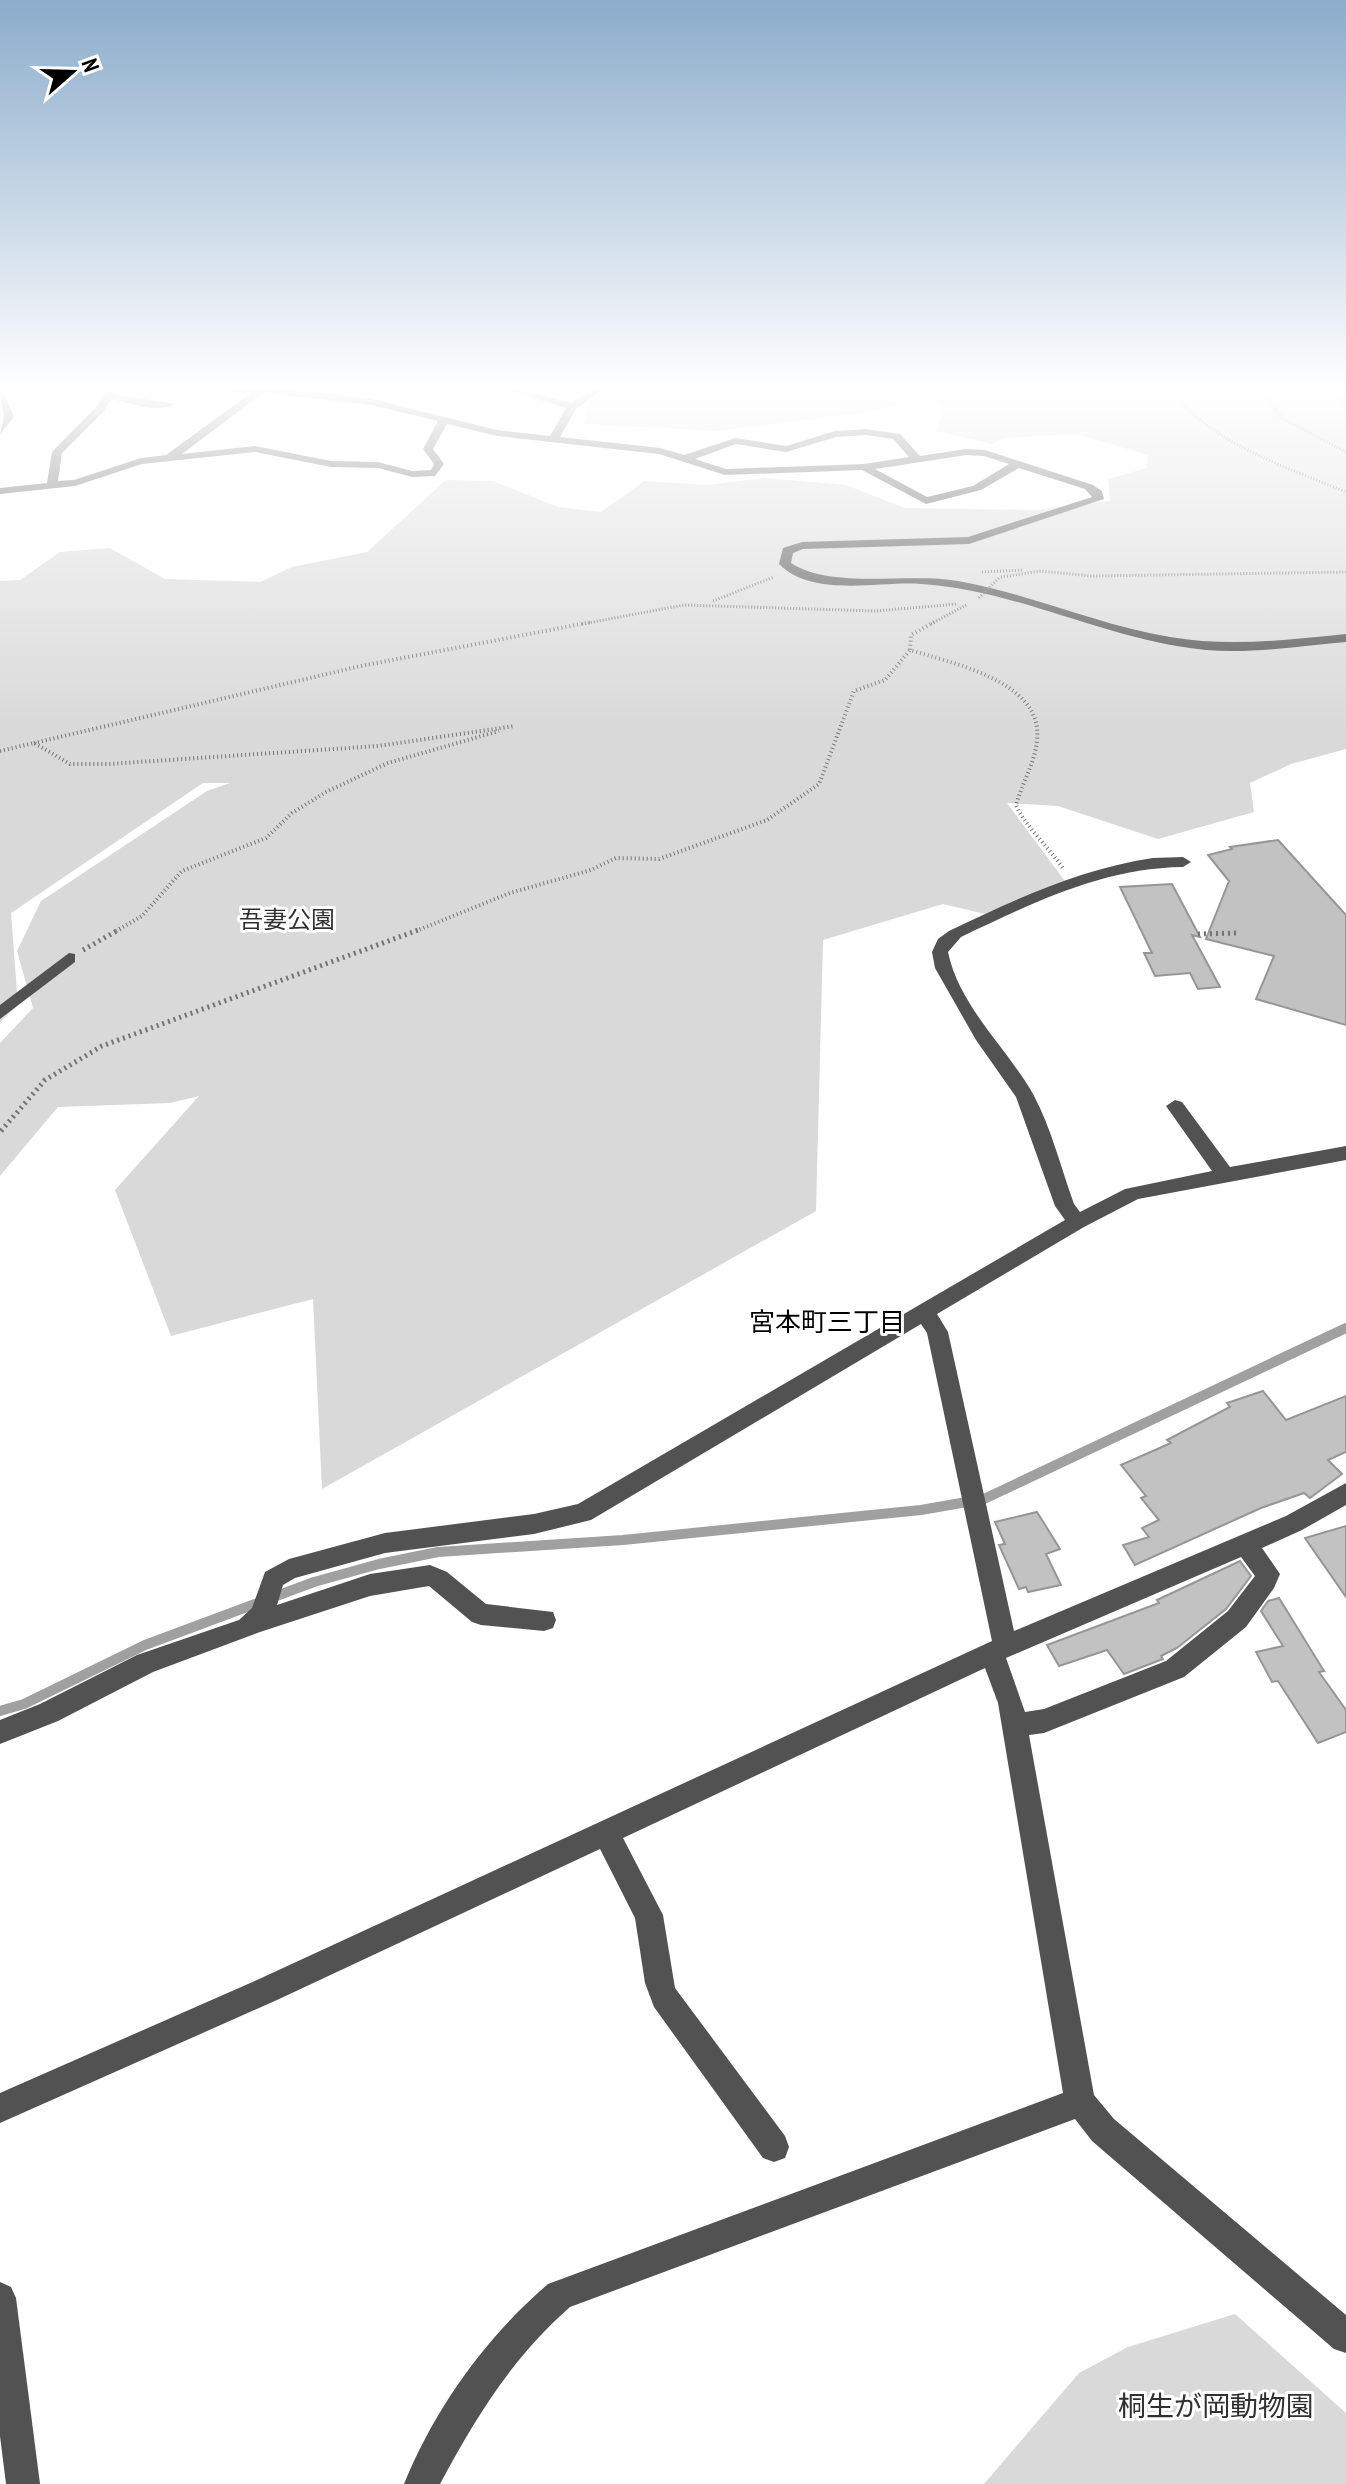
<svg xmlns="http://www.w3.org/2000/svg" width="1346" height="2484" font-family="'PT Sans Narrow','Noto Sans JP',sans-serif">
	<rect width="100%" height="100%" fill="#fff"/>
	<g fill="#d9d9d9">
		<path d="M616,385h730v364l-55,15 -41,19 4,29 -96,27 -100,-33 -51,-3 60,81 -82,30 -42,-10 -120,36 -7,271 -494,278 -9,-190 -142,37 -56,-146 84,-94 -29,7 -112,4 -58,69v-133l33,-35 -16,-57 24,-50 166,-110 23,-8h-27l-192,130 7,92 -18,17v-441l20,-1 40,-28 50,-4 55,31 95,3 32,-15 75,-15 79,-72 47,1 65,26 43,5 43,-31 63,4 58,-7 81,7 59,23 131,2 74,-9 -2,-22 39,-11 1,-13 -72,-21 -72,4 -12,6 -56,-13 8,-19 -13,-18 -60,18 -153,19 -135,-7 8,-23z"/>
		<path d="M1235,2314l111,99v71h-362l95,-111 49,-26z"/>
	</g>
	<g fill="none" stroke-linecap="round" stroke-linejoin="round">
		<path stroke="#a0a0a0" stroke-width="10" d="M0,1711l24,-7 121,-59 169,-63 65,-18 59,-12 185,-12 298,-30 63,-11 362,-171"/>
	</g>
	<g fill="#c2c2c2" stroke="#969696" stroke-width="2">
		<path d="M1278,840l68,75v110l-90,-26 18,-43 -68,-17 23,-58 -21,-26 24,-6 -2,-2z"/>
		<path d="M1172,884l28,53 -8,-2 28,52 -22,2 -8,-16 -35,3 -11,-23h8l-32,-66z"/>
		<path d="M1263,1391l23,29 60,-24v56l-18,8 14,14 -32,24 -6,-5 -43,15 -126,57 -12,-20 26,-8 -7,-9 17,-8 -18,-22 5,-2 -25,-31 50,-22 -4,-3 63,-33 -3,-4z"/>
		<path d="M1037,1512l23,37 -14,5 15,31 -33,7 -2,-5 -7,2 -20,-44 6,-1 -10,-22z"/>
		<path d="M1346,1526v71l-41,-59z"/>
		<path d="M1240,1561l11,15 -25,33 -49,39 -16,8 2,3 -39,15 -17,-24 -48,16 -12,-21 112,-42 -2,-3z"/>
		<path d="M1279,1598l45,73 -5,1 27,38v22l-28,11 -40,-62 -6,1 -16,-30 27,-6 -22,-35 7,-10z"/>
	</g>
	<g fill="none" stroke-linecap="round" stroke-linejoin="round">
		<g stroke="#747474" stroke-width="3" stroke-dasharray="1 2" stroke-linecap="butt">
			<path d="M1196,385l-15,17c41,45 110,67 165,90"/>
			<path d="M1255,385l27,33 64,34"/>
			<path d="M1328,385l18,23"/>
			<path d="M982,572l42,-2"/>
			<path d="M1001,577l40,-6 50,5 255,-4"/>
			<path d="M713,601l61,-24"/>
			<path d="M582,624l102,-19 192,6 81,-7"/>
			<path d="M931,624l37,-20"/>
		</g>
		<g stroke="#747474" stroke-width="4" stroke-dasharray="1 3" stroke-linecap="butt">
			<path d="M934,622l-23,13 -1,15c41,13 134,31 127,90 -2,23 -15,43 -21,65 8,20 34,43 48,65"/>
			<path d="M34,743l327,-77 231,-44"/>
			<path d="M0,751l34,-8 36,21h39l269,-18 137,-20"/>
			<path d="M116,931l26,-15 40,-45 84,-33 26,-25 34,-21 62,-29 111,-32"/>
			<path d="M416,931l94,-38 81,-23 25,-12 43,1 108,-39 52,-36 35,-93 31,-11 25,-30"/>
		</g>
		<g stroke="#747474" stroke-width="5" stroke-dasharray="2 4" stroke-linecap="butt">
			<path d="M1198,934l40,-1"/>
			<path d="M83,950l37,-21"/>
			<path d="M1,1131l44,-51 57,-34 319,-117"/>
		</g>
		<g fill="#525252" fill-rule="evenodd">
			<path d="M109,385h10l-5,9 61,10c-18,10 -45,-1 -64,-5l-7,12 -42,42 -4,28 16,-1 67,-22 25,-3 85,-62 -97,-5 -5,-3 144,4 79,10 125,31 53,6 16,-28 -74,-23h16l63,18 26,-18h12l-33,24 -16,28 100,11 24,7 51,-17 51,8 49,-15 31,-2 34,5 20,22 46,-7 19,1 108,35 9,6 2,8 -135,45 -166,5 -10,4 -2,10c42,27 118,9 167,18 73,13 140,44 212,56 59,10 117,3 176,-3v8c-46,4 -94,12 -140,8 -98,-9 -187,-60 -285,-66 -43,-3 -108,14 -142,-20l4,-16 19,-6 166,-5 124,-40 -7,-8 -66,-21 -38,22 -55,14 -64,-34 -137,5 -66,-21 -162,-18 -50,-12 -14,25 11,15 -9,12 -23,1 -34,-9 -47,-1 -76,-15 -113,12 -67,22 -75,8v-6l47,-5 5,-31 44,-45zM263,393l109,12 66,16 -15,28 11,15 -3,6 -19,1 -34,-9 -47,-1 -76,-15 -73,8zM866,435l27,4 16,18 -45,7 -138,5 -31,-10 41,-15 50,8 50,-15zM966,455l18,1 25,8 -36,22 -46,11 -52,-28z"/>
			<path d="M0,393l5,3 9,21 -14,17 4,-17z"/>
			<path d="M1153,858l30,-1 8,5 -8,5c-81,1 -150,36 -222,70l-13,15c11,54 59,96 85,142 18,33 28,74 41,110l6,8 45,-23 87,-18 -46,-65 9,-6 7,2 48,65 116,-21v14l-208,39 -54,28 -147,87 11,18 66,299 272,-115 60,-33v22l-44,25 -40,18 18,26 -6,14 -28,39 -62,50 -140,56 -15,2 65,360 20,24 232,196v38l-12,-4 -242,-208 -17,-22 -505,188c-58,51 -94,110 -130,177h-36c31,-76 81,-146 144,-200l515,-191 -65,-390 -13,-35 -362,170 40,77 12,73 110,148 4,11 -4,11 -11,4 -11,-4 -109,-151 -9,-24 -10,-65 -35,-69 -323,151 -277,123v-30l257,-113 735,-339 -65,-308 -6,-9 -330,196 -57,14 -149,19 -90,25 -12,7 -6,20 93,-31 60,-9 17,7 39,32 67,8 3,8 -3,8 -9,3 -63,-6 -9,-3 -43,-36 -59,10 -110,36 -107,40 -95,49 -58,23v-24l40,-16 97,-49 102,-35 13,-12 13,-36 24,-13 96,-26 149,-19 44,-10 487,-284 -10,-14 -39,-109 -40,-57 -41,-72 -3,-16 6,-13 11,-8c67,-32 131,-62 204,-73zM1241,1557l14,19 -27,35 -62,50 -122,48 -19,3 -19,-54z"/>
			<path d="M69,953l6,1v8l-75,57v-14z"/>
			<path d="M0,2282l11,5 5,11 24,186h-34l-6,-48z"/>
		</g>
		<path stroke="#747474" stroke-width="3" stroke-dasharray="1 2" stroke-linecap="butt" d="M979,598l21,-21"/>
	</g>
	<linearGradient id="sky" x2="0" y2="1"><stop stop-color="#8baccb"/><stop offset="0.53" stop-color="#fff"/><stop offset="1" stop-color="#fff" stop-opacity="0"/></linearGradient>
	<rect width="1346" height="733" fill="url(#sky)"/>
	<g text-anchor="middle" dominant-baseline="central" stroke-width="6" stroke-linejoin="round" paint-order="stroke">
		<g font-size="24" fill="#303030" stroke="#fff">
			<text x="287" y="919">吾妻公園</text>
		</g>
		<g font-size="26" fill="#000" stroke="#fff">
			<text x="827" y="1321">宮本町三丁目</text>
		</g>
		<g font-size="28" fill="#303030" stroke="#fff">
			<text x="1216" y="2405">桐生が岡動物園</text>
		</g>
	</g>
	<g transform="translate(72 72) rotate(70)" stroke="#ffffff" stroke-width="6" paint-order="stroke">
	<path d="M0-6L14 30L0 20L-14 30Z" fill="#000000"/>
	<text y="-12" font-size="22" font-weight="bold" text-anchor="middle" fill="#000000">N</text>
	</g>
</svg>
